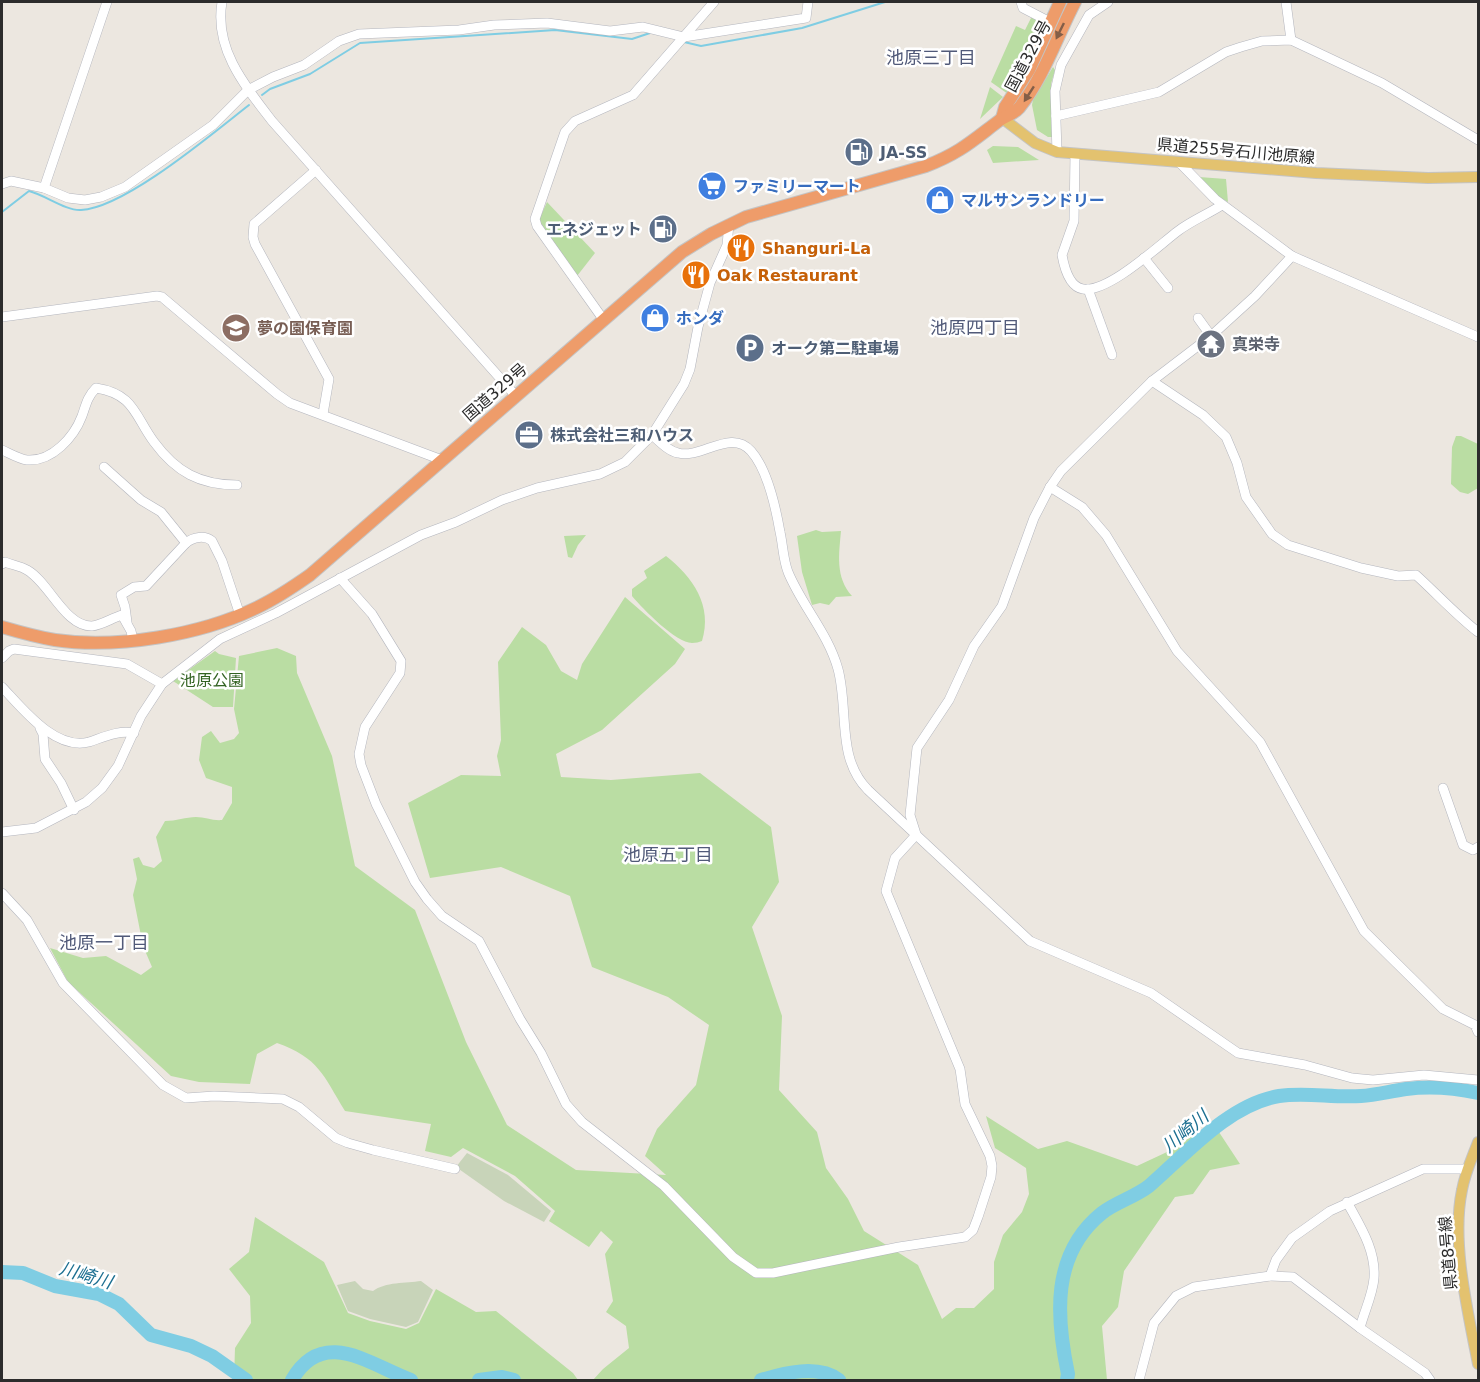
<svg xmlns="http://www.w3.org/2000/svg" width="1480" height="1382" font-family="'DejaVu Sans','Noto Sans JP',sans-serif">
	<rect width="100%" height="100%" fill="#ece7e0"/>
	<g fill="#badda3">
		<path d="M1032,16l11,6 -18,41 -17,31 -17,-12 25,-56 9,4z"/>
		<path d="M1053,67l2,3 -4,14 1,53h-4l-11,-7 -5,-25 1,-5z"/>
		<path d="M990,87l13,10 -23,22z"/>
		<path d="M993,146l25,1 21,13 -46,3 -6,-13z"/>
		<path d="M1199,177l27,2 2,23 -13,-7z"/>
		<path d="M547,202l48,51 -18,23 -36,-51 -2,-5z"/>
		<path d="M1456,436h5l17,8v44l-10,6 -8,-2 -9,-8 1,-37z"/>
		<path d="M816,530l6,2 19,-1c-2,23 -6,46 11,65l-16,1 -7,8 -9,-2 -8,2 -10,-33 -5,-36z"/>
		<path d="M586,535l-8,10 -6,13 -4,-1 -4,-21z"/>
		<path d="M666,556c27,21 47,50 36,85 -3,1 -6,2 -10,2 -16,0 -49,-34 -60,-47v-7l15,-11 -3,-7z"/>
		<path d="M625,597l60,52 -10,15 -73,66 -46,24 5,23 50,3 89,-7 71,54 8,55 -27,45 30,89 -3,74 38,42 9,36 22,31 16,32 54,34 24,54 14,-11h18l20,-19v-27l9,-27 19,-23 7,-18 -3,-26 -31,-20 -9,-32 52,33 29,-8 70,25 30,-14 46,-29 27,41 -30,6 -17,24 -18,3 -51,74 -6,36 -16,19 5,54h-514l10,-11 26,-21 -3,-22 -20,-14 7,-11 -8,-47 8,-12 -12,-11 -12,16 -40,-26 6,-10 -40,-35 -52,-28 -12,9 -26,-6 6,-27 -86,-13c-22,-36 -26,-53 -68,-68l-20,11 -7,30 -51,-2 -28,-6 -103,-94 -18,-34 33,10 23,-2 35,19 11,-8 -9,-21 -10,-51 4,-16 -4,-20 6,-2 4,8 11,3 8,-7 -6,-24 9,-16c11,0 21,-4 31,-4 9,0 17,4 26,3l10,-17v-16l-26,-9 -7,-18 3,-23 9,-6 9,12 14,-4 5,-6 -5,-24 5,-53 38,-8 19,8 1,17 35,83 23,110 60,44 51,132 41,83 69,45 90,5 -21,-19 12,-27 39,-44 13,-60 -41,-28 -76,-30 -22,-71 -69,-29 -71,11 -22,-75 53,-28 40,1 -4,-20 4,-16 -3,-78 24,-35 24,18 15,26 16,9 5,-16z"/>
		<path d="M215,651l4,3 17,4 -3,49h-20l-40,-26z"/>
		<path d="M255,1217l69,45 24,51 22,8 36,8 13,-6 17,-34 40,23 20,-1 77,62 5,7h-344l1,-32 16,-25 -1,-27 -21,-27 20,-17z"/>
	</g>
	<g fill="#c8d4b9">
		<path d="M467,1153l41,22 43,36 -7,11 -40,-21 -48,-34z"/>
		<path d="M355,1281l8,8 10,2c12,-9 33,-8 48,-10l12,9 -15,32 -12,5 -36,-8 -22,-8 -11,-26z"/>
	</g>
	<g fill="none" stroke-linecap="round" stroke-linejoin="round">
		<g stroke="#7fcde3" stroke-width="2">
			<path d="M684,42l17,4 101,-18 83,-26"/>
			<path d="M262,95l8,-6 40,-15 50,-31 195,-13 77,9 18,-6"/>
			<path d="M2,212l27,-21c16,4 37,20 52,19 44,-2 132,-77 168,-105"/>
		</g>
		<g stroke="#7fcde3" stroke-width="14">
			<path d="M2,1272l21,1 32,13 44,8 20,10 32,31 40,11 21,10 34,24"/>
			<path d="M292,1380c31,-54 78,-15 119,0"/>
			<path d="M479,1380l23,-3 12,3"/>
			<path d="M761,1380c23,-7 57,-16 78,0"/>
			<path d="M1067,1380l1,-6c-12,-57 -17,-120 34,-161 14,-11 33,-16 47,-27 36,-31 80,-82 130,-90 27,-4 54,2 82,0 15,-1 30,-5 45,-7 24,-3 49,-1 72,4"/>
		</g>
		<g stroke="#b4b6be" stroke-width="10">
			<g id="minor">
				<path d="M222,2c-8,47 23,84 50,119l243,274"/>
				<path d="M1021,2l2,6 27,14"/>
				<path d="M1286,2l5,38"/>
				<path d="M1056,116l103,-24 67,-40 15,-5 21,-6 29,-1 91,43 96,57"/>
				<path d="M1057,152l-2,-61 6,-26 28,-50 19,-13"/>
				<path d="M1075,154l-1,67 -12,34c2,11 7,32 21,34 25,4 75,-43 95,-58 13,-10 30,-17 44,-26"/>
				<path d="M1179,162l36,37 77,57 186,81"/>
				<path d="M316,170l-62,54 -1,13 2,7 74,135 -6,35"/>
				<path d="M2,184l9,-3 33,7 24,10 17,2 16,-3 24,-10 88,-62 35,-35 25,-13 31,-12 35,-24 20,-7 100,-4 35,-5 53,-2 63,8 33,-4 41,10 122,-19 2,-16"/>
				<path d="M44,188l63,-186"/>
				<path d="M1144,258l24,30"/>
				<path d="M1088,289l24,66"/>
				<path d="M2,317l155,-21 5,1 115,97 13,9 152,57"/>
				<path d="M1198,318l13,18"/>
				<path d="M603,319l-66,-93 -2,-7 30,-87 10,-11 58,-26 81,-93"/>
				<path d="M1152,381l51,34 23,22 11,26 9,34 26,37 16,11 73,23 37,8 18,-1c21,19 40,40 62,57"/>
				<path d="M652,435c7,6 16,16 26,18 24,6 53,-25 73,-2 16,18 25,58 29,81 3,13 3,27 8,40 14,34 40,61 50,97 11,41 -2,89 30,121l162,151 121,52 87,60 67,12 47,13 21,2 51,-5 54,5"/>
				<path d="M2,450c7,3 17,9 25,10 25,2 47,-23 55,-44 4,-11 5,-19 14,-28 39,6 39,29 58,54 22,30 46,43 83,43"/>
				<path d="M104,467l37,33 20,12 25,31"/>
				<path d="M1050,487l32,20 24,28 71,116 83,91 104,189 79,78 32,16 3,7"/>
				<path d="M2,564l3,-2c7,3 16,4 22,8 22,12 38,57 65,56 10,-1 20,-8 30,-11l9,16 2,9"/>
				<path d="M340,578l32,36 29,47 -1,12 -35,54 -6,27 2,11 15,39 39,78 12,17 15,17 37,25 41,78 21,34 25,51 16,18 82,64 69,71 23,16h17l126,-26 66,-10 8,-7 5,-13 13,-40 1,-11 -2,-10 -25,-52 -5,-35 -74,-178 9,-33 21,-23"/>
				<path d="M127,622l-2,-15 -4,-12 13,-8 12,-1 40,-43c7,-6 19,-8 26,-2l10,20 18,54"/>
				<path d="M2,658l7,-7 5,-2 113,15 35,20"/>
				<path d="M2,687c20,21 53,64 87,55 15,-5 29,-12 45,-9"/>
				<path d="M40,728l3,6 2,25 16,24 13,27"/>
				<path d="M1443,788l20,57 10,5 5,-3"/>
				<path d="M2,832l34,-4 50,-26 16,-14 16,-22 23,-50 21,-32 58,-45 56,-26 145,-78 35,-13 46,-22 35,-12 63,-14 25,-12 27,-27 32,-51 6,-15 8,-42 12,-44 17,-38 2,-21"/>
				<path d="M916,834l-6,-19 7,-67 32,-48 25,-54 28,-40 32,-88 16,-31 11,-16 91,-90 59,-45 44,-40 37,-40"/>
				<path d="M2,893l25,27 36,63 100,102 23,13 28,-2 69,3 16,8 37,31 12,5 25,7 82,19"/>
				<path d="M1347,1202c13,24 29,48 27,76 -1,16 -10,34 -14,50"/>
				<path d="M1270,1276l6,-16 16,-22 38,-27 93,-42h44"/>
				<path d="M1139,1380l15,-57 22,-27 18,-9 76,-11 23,1 67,51 65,45 5,7"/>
			</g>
		</g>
		<g stroke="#c4c4c4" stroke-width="12">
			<g id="major">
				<path d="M1002,118l33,25 22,9 259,21 112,5 50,-1"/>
				<path d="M1478,1142c-6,16 -13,31 -16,48 -11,52 6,122 16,174"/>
			</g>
		</g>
		<g stroke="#c4c4c4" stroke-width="14">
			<g id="highway">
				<path d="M1002,118l3,-11 24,-37 31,-68"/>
				<path d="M2,627c17,5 35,10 53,13 62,9 145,-5 201,-32 19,-9 37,-21 54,-33l372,-323 29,-18 35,-17 180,-51c34,-13 46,-25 74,-46 6,-5 13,-5 19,-12 25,-31 38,-72 56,-106"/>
			</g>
		</g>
		<use href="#minor" stroke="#fff" stroke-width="9"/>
		<use href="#major" stroke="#e3c26f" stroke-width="10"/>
		<use href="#highway" stroke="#ee9c6a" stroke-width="12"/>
	</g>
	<defs><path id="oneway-solid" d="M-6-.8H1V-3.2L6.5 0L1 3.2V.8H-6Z" transform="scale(1.5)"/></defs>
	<g fill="#835e48">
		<use href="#oneway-solid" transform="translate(1060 31) rotate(116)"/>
		<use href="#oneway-solid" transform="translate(1029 94) rotate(123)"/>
	</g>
	<defs>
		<g id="fuel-disc" transform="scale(1.5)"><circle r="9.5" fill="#5c6f8a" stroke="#fff"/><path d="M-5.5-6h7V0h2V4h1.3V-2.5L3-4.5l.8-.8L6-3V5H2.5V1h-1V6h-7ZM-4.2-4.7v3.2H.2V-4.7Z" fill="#fff"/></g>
		<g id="supermarket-disc" transform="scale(1.5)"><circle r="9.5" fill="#3f7fe0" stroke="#fff"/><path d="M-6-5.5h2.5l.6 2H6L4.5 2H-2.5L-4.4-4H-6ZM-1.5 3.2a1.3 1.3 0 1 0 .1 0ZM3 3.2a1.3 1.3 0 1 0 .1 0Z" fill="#fff"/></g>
		<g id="shop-disc" transform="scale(1.5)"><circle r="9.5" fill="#3f7fe0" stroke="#fff"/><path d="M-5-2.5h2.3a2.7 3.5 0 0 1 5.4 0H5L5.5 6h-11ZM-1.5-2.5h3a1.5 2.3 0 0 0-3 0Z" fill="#fff"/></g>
		<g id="restaurant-disc" transform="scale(1.5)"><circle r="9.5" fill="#e8710a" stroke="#fff"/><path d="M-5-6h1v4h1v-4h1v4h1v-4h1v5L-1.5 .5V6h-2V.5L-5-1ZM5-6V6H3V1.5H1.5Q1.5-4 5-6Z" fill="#fff"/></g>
		<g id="school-disc" transform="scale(1.5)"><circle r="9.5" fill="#8d6e63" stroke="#fff"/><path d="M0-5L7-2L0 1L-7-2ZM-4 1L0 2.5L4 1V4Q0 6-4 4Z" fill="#fff"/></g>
		<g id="temple-disc" transform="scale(1.5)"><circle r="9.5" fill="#6b7280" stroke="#fff"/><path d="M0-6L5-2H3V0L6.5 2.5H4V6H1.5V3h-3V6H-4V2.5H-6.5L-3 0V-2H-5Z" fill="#fff"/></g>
		<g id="parking-disc" transform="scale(1.5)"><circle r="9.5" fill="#5c6f8a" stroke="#fff"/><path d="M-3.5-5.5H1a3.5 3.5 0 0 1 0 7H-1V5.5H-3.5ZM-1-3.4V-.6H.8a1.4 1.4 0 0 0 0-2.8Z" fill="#fff"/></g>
		<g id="office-disc" transform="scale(1.5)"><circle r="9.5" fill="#5c6f8a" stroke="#fff"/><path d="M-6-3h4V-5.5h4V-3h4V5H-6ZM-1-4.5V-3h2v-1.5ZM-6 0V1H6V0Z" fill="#fff"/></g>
	</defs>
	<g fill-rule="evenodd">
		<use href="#fuel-disc" x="859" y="152"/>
		<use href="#supermarket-disc" x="712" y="186"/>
		<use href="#shop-disc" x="940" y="200"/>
		<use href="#fuel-disc" x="663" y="229"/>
		<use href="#restaurant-disc" x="741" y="248"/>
		<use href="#restaurant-disc" x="696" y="275"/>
		<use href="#shop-disc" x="655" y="318"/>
		<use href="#school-disc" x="236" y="328"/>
		<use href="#temple-disc" x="1211" y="344"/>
		<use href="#parking-disc" x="750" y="348"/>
		<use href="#office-disc" x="529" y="435"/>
	</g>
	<g text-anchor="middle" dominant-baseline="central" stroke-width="5" stroke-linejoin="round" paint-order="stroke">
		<g font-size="16" fill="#2c2c2c" stroke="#fff">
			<text transform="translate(1028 56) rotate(-62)">国道329号</text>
			<text transform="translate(1236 151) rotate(5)">県道255号石川池原線</text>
			<text transform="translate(495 392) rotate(-41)">国道329号</text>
			<text transform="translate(1448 1253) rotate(-95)">県道8号線</text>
		</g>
		<g font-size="16" font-weight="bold" fill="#4e5e75" stroke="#fff" text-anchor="start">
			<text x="880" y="152">JA-SS</text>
			<text x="642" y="229" text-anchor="end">エネジェット</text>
			<text x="771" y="348">オーク第二駐車場</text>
			<text x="550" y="435">株式会社三和ハウス</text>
		</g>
		<g font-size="16" font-weight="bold" fill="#366cbe" stroke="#fff" text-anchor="start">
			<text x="733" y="186">ファミリーマート</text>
			<text x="961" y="200">マルサンランドリー</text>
			<text x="676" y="318">ホンダ</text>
		</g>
		<g font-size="16" font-weight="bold" fill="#c56008" stroke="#fff" text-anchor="start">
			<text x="762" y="248">Shanguri-La</text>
			<text x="717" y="275">Oak Restaurant</text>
		</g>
		<g font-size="16" font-weight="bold" fill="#785e54" stroke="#fff" text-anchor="start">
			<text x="257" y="328">夢の園保育園</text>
		</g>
		<g font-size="16" font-weight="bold" fill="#5b616d" stroke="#fff" text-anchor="start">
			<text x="1232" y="344">真栄寺</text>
		</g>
		<g font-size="16" fill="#336323" stroke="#fff">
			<text x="212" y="680">池原公園</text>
		</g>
		<g font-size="18" fill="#515a79" stroke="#fff">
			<text x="931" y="57">池原三丁目</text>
			<text x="975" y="327">池原四丁目</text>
			<text x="668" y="854">池原五丁目</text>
			<text x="104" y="942">池原一丁目</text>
		</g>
		<g font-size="18" font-style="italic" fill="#1c6f91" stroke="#fff">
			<text transform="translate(1185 1131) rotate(-40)">川崎川</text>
			<text transform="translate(86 1275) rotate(16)">川崎川</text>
		</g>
	</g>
	<rect width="1480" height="1382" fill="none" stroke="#2c2c2c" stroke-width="6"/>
</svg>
